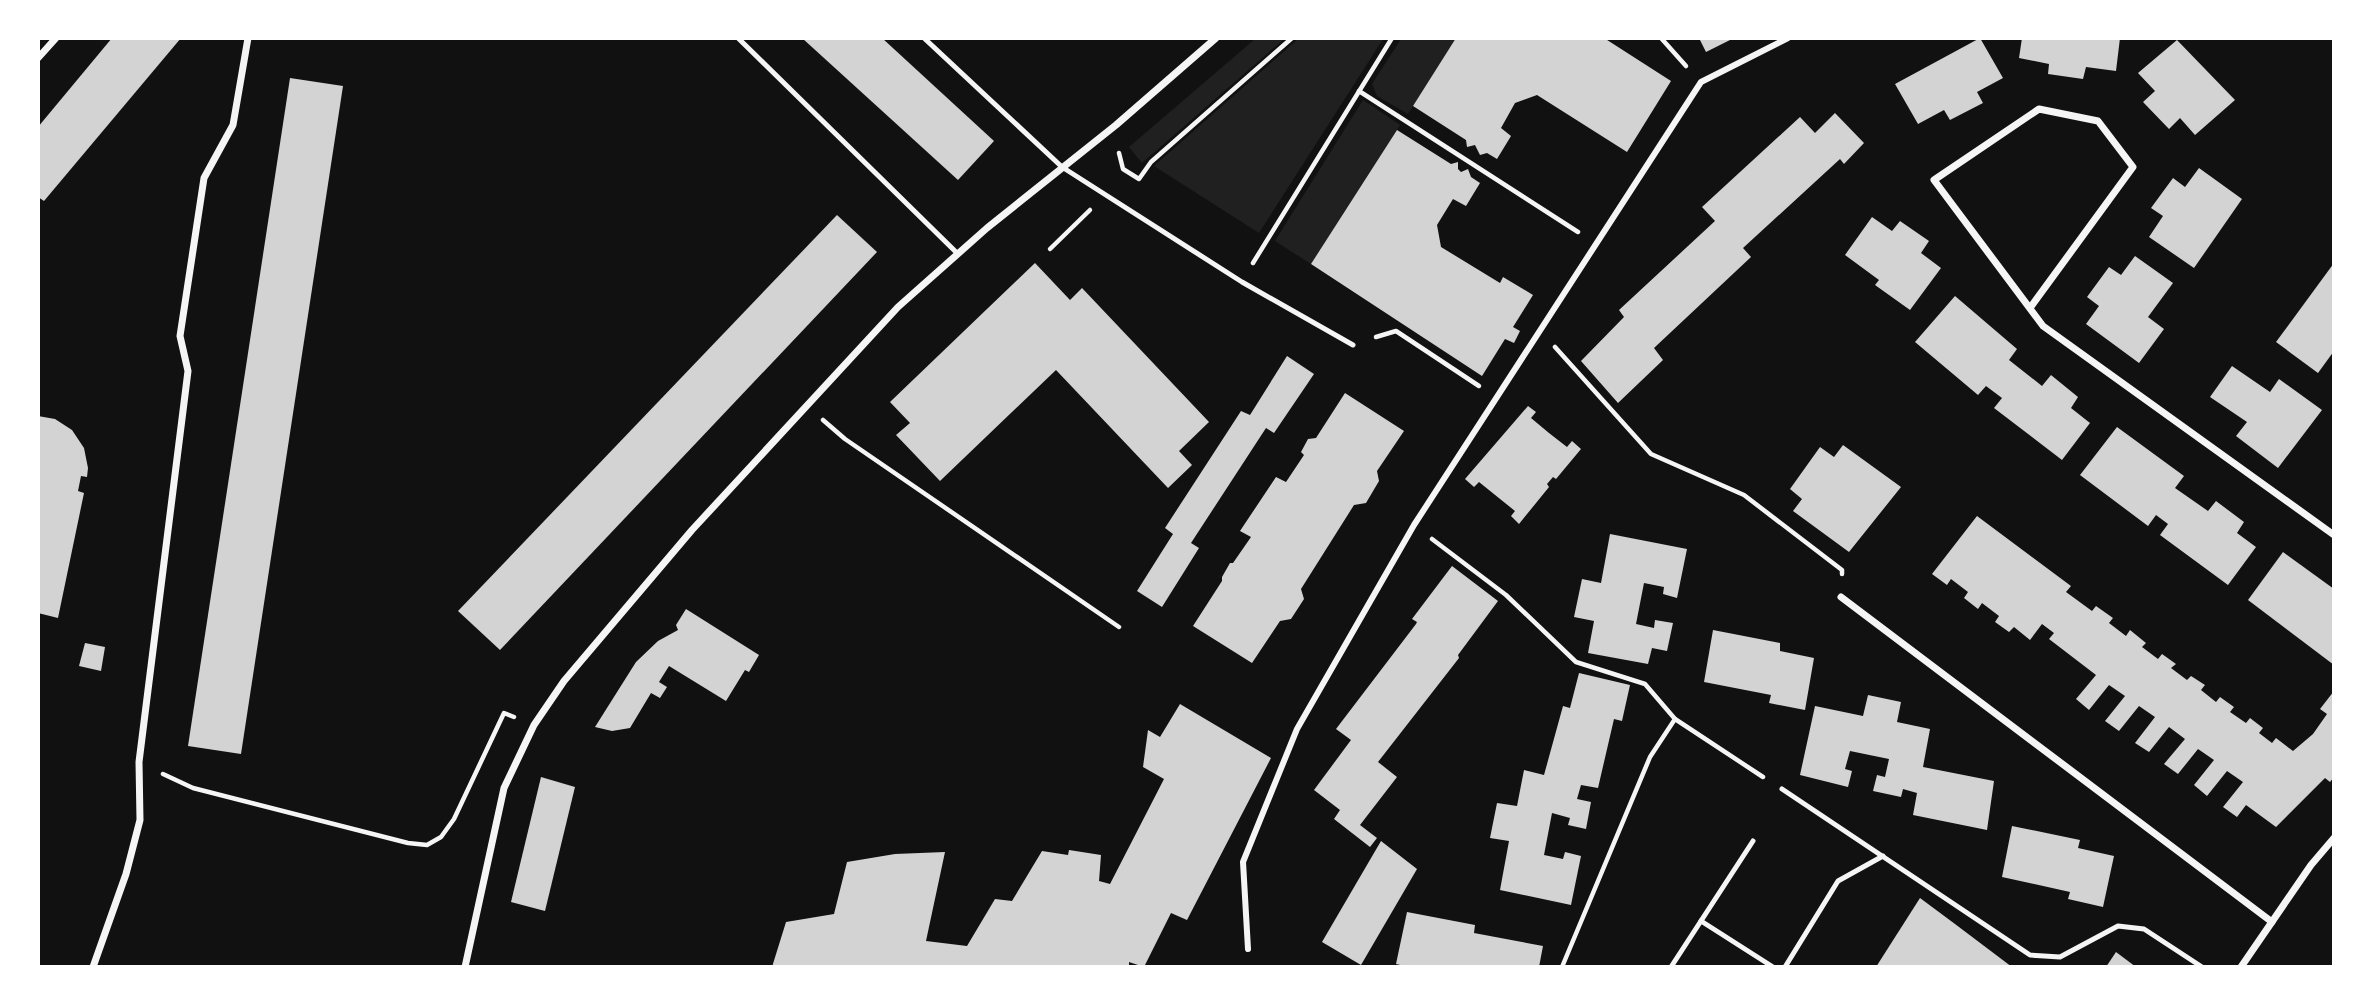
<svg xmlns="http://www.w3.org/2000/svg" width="2372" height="1005" font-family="'Source Sans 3',sans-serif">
	<rect width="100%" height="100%" fill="#111"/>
	<g fill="#202020">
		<path d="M1255,39h29l-142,124 -13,-16z"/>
		<path d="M1298,39h85l-124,194 -105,-67z"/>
		<path d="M1401,39h55l-48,75 -31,-18 -5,-12z"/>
		<path d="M1363,100l37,25 -89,139 -36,-23z"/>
	</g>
	<g fill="#d3d3d3">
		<path d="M112,38h69l-137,163 -6,-4v-70z"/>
		<path d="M802,38h80l112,103 -36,39z"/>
		<path d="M1456,38h148l67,43 -44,71 -90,-57 -22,8 -14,25 10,8 -14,23 -10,-6 -7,2 -5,-10 -8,2 -1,-7 -53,-34z"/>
		<path d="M1699,38h35l-28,14z"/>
		<path d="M1980,38l23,40 -26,14 6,11 -33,17 -6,-10 -26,14 -23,-40z"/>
		<path d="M2022,38h98l-4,33 -30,-4 -3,12 -35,-5 1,-10 -30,-6z"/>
		<path d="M2177,40l58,60 -40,35 -15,-17 -11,11 -26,-27 12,-11 -17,-18z"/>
		<path d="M290,78l53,8 -102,668 -53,-8z"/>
		<path d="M1835,113l29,30 -20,21 -4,-5 -97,89 8,9 -97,91 9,12 -45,43 -37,-42 43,-44 -5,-7 96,-89 -13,-14 98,-90 15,16z"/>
		<path d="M1397,130l54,34 7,-2v7l3,3 7,-3 3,8 9,6 -14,23 -13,-7 -16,26 4,22 59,36 3,-6 30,18 -20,32 7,4 -6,12 -9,-4 -23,37 -171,-112z"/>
		<path d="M2199,168l43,31 -48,69 -45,-31 14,-21 -12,-8 22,-30 12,9z"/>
		<path d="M837,215l40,37 -377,398 -42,-39z"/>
		<path d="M1872,217l20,14 8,-10 29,20 -8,12 20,15 -31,42 -35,-25 4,-5 -34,-25z"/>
		<path d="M2135,256l38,27 -25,34 16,12 -25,34 -53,-39 13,-18 -12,-9 22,-30 12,8z"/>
		<path d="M1035,263l35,37 12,-12 127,134 -30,29 13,14 -24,23 -112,-118 -116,111 -44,-46 14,-12 -20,-21z"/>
		<path d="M2334,263v88l-16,22 -42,-31z"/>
		<path d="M1955,296l62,53 -8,11 33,26 9,-11 27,22 -7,11 19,15 -28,37 -68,-52 8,-10 -16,-12 -8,9 -63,-53z"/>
		<path d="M1287,356l27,18 -40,59 -8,-5 -75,115 8,5 -37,59 -25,-16 36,-57 -8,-6 76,-117 9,4z"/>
		<path d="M2232,366l38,26 9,-13 43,31 -44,58 -42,-32 11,-14 -37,-25z"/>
		<path d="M1345,393l59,38 -27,40 2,10 -13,22 -12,2 -53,84 3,10 -13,20 -11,2 -28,42 -59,-37 29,-45v-4l8,-14h3l18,-26 -11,-6 36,-54 10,5 18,-27 -3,-3 7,-13 8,-1z"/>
		<path d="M1528,406l8,6 -5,6 18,15 18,14 5,-6 9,8 -25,30 -3,-2 -6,7 2,3 -30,37 -8,-8 4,-5 -36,-29 -5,5 -9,-8z"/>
		<path d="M38,416l17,3 17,11 12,18 4,20 -1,9 -6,-1 -3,15 6,2 -26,125 -20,-5z"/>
		<path d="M2117,427l67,49 -9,12 33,23 8,-10 28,21 -7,11 19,14 -28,38 -68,-50 8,-11 -12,-9 -8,11 -68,-51z"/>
		<path d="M1843,445l58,42 -52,65 -56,-41 9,-12 -12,-10 30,-42 14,10z"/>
		<path d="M1977,516l94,70 -5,6 26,19 4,-5 17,12 -4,5 17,13 4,-6 16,13 -4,4 16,12 4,-5 14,10 -5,4 16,12 4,-4 14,9 -4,5 15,12 4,-5 14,10 -4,5 16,11 4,-5 13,10 -4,5 13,10 4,-5 17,13 20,-17 14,-20 -7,-5 14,-18v86l-4,5 -5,-4 -49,49 -30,-22 -9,12 -14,-10 20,-25 -16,-11 -20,25 -13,-11 20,-25 -16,-11 -20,25 -14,-10 21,-25 -16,-12 -20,25 -14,-9 20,-26 -16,-11 -20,25 -14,-10 20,-25 -16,-11 -20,25 -13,-11 20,-24 -47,-36 5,-6 -12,-9 -12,16 -16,-13 -5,5 -14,-10 4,-6 -17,-13 -4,6 -14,-11 4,-6 -17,-13 -4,6 -15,-11z"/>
		<path d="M1610,534l77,15 -10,49 -14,-4 1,-7 -20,-4 -8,41 18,4 1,-8 18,3 -6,28 -15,-3 -4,16 -60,-11 6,-32 -20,-4 8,-38 19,4z"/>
		<path d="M2283,552l51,37v76l-86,-65z"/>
		<path d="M1452,566l46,35 -40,54 1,3 -81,104 19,15 -37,48 17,13 -7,9 -36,-28 6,-9 -26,-20 37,-50 -15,-11 80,-105 1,-2 -5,-3z"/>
		<path d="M686,609l73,46 -10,17 -4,-2 -19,31 -57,-35 -10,16 8,5 -7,11 -9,-5 -21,35 -18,3 -17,-4 41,-65 22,-21 20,-11 -2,-5z"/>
		<path d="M1713,630l67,13v8l34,7 -9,52 -36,-7 2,-8 -67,-13z"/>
		<path d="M85,643l20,4 -4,24 -22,-5z"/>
		<path d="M1579,673l51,12 -8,36 -8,-2 -16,69 -17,-3 -4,14 14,3 -5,27 -18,-4 2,-7 -18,-5 -8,42 19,4 2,-7 16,4 -10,49 -71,-15 9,-49 -19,-3 7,-35 20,3 7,-36 20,5 19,-69 7,2z"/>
		<path d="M1868,695l33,7 -4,20 33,7 -7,38 71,14 -7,49 -74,-15 4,-22 -14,-4 -2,8 -28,-6 4,-16 8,2 4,-18 -39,-8 -5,18 7,2 -4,16 -48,-12 15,-69 48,10z"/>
		<path d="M1180,704l91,54 -84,162 -16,-7 -27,54 -15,-5v5h-357l14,-45 48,-8 13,-52 48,-8 50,-2 -19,89 41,5 28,-47 17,2 30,-50 26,4 1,-5 32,5 -2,26 11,3 54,-105 -21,-12 5,-37 12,7z"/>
		<path d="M541,777l34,10 -30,124 -34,-9z"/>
		<path d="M2012,826l68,14 -2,8 36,8 -11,51 -35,-8 2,-7 -68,-15z"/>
		<path d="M1381,841l36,28 -56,96 -39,-23z"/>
		<path d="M1920,898l35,26 57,43h-136z"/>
		<path d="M1407,912l68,13 -1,8 69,13 -4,21h-130l-13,-3z"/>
		<path d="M2116,952l20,15h-30z"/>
	</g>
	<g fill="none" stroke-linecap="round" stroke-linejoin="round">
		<g stroke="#f5f5f5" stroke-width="4.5">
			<path d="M1661,38l25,28"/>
			<path d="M1359,91l219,141"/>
			<path d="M1119,153l4,16 16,10 12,-17 141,-124"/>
			<path d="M1050,249l40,-39"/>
			<path d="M1253,263l139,-225"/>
			<path d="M1376,337l20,-6 83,55"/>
			<path d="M1555,347l96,107 93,41 98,75v4"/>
			<path d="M823,420l22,19 274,188"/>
			<path d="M1432,539l74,56 70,67 69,22 30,35 88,58"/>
			<path d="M163,774l30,14 215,55 19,2 14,-8 13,-18 50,-106 10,4"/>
			<path d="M1562,967l88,-210 25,-38"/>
		</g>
		<g stroke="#f5f5f5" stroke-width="5">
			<path d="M738,38l220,216"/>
			<path d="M924,38l138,129 180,115 111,63"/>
			<path d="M1782,789l248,166 30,2 58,-31 26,3 58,38"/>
			<path d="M1701,921l72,46"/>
			<path d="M1671,967l82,-126"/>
			<path d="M1785,967l53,-86 45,-25"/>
		</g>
		<path stroke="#f5f5f5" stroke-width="6" d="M1248,949l-5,-87 54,-133 117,-204 287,-443 87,-44"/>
		<g stroke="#f5f5f5" stroke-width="7">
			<path d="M38,58l18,-20"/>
			<path d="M2030,308l103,-141 -35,-46 -59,-12 -105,71 109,146 291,209"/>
			<path d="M1841,597l431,325"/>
			<path d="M93,967l33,-93 14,-54 -1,-58 49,-391 -8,-35 24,-158 29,-53 15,-87"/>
			<path d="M465,967l39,-179 30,-63 30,-44 128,-151 206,-223 89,-79 129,-103 100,-87"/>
			<path d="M2241,967l70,-102 23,-27"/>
		</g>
	</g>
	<rect width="2372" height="1005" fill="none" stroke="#ffffff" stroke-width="80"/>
</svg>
